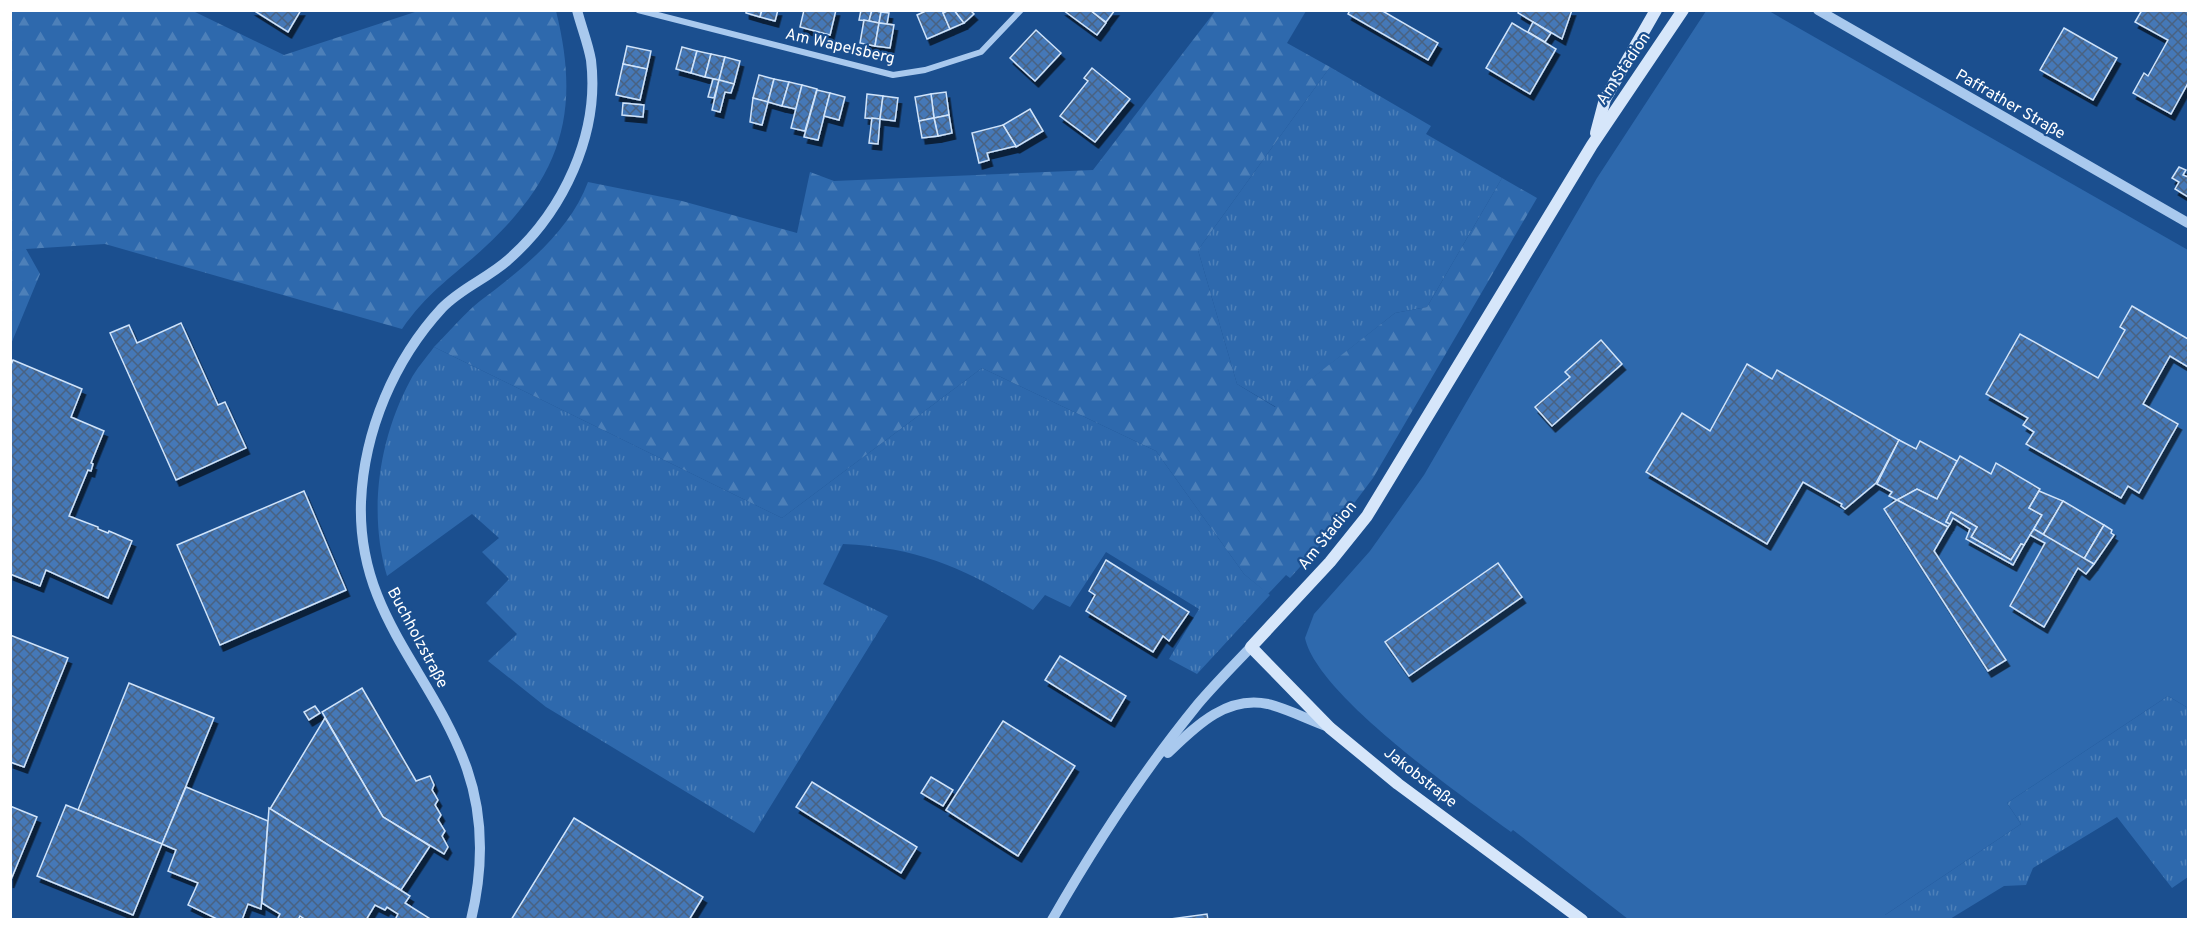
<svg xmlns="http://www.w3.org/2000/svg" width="2199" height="930" font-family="Overpass,sans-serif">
	<defs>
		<pattern id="grass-tufts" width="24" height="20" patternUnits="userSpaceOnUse" patternTransform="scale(1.5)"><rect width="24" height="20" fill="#2e69ad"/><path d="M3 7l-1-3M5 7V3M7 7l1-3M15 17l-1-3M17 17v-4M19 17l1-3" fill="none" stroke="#4d80b9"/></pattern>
		<pattern id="forest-firs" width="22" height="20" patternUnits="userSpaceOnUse" patternTransform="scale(1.5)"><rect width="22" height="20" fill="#2e69ad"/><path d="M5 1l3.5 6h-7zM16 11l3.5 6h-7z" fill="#4d80b9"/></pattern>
		<pattern id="building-cross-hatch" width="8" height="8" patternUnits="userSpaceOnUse" patternTransform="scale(1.5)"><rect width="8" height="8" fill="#4478b7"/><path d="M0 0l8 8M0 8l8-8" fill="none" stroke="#486282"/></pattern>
		<filter id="shadow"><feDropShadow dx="3.5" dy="6" stdDeviation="0" flood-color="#0009"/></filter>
	</defs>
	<rect width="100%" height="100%" fill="#1b4f8f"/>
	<g fill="url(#grass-tufts)">
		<path d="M1330,67l101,59 -5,8 76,44 -75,129 -32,6 -119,94 -39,-23 -39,-134z"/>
		<path d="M434,347l348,171 200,-150 174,83 88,123 26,21 -73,79 -28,-15 30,-50 -93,-57 -36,55 -25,-12 -12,15c-68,-41 -110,-62 -190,-66l-20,40 65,32 -134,217 -208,-126 -58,-46 29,-27 -31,-31 23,-24 -27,-27 17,-14 -27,-24 -85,62c-19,-64 -8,-137 23,-195 6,-12 16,-23 24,-34z"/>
		<path d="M2168,696l20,12v169l-16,11 -55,-71 -84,51 -7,17 -22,1 -54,33h-65v-4l136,-91 -14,-21z"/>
	</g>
	<g fill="url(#forest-firs)">
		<path d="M11,10l182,1 91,44 134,-44h138c25,100 6,164 -70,235 -33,31 -57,44 -84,83l-297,-85 -79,5 14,25 -29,70z"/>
		<path d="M1216,10l90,1 -19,32 43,24 -132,183 39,134 38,23 120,-94 32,-6 75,-129 35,20 -164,280 -36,48 -47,52 -4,-3 -18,19 -24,-20 -88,-123 -174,-83 -200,150 -348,-171c15,-15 30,-33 46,-46 42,-32 89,-68 108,-119l94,19 115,32 13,-61 24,9 259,-11z"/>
	</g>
	<path fill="#2e69ad" d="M1706,11h63l419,239v458l-20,-12 -161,107 14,21 -136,91v4h-257l-115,-89 -2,2c-49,-36 -194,-137 -206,-194l9,-24 56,-63 54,-76 173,-297z"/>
	<g fill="url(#building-cross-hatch)" stroke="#cfe3fa" stroke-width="1.5" filter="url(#shadow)">
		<path d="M253,10h48l-13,22z"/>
		<path d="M746,10h16l-2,7 -14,-4z"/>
		<path d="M762,10h16l-3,11 -15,-4z"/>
		<path d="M804,10h32l-6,25 -30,-8z"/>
		<path d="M861,10h11l-3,11 -10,-1z"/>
		<path d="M872,10l9,2 -2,11 -10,-2z"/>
		<path d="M928,10h14l8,19 -23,10 -10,-24z"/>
		<path d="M949,10h5l10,13 -14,6 -7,-16z"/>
		<path d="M954,10h16l4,4 -10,9z"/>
		<path d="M1063,10h27l16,13 -9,12z"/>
		<path d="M1090,10h25l-9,12z"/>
		<path d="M1350,10h31l57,33 -10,17 -80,-46z"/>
		<path d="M1519,10h53l-10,29 -44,-26z"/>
		<path d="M2142,10h46v73l-17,31 -38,-21 11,-20 4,3 20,-36 -33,-18z"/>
		<path d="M881,12l8,1 -2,11 -8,-1z"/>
		<path d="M864,20l15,3 -4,23 -15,-3z"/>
		<path d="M1533,22l18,11 -6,9 -17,-10z"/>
		<path d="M879,23l15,2 -4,23 -15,-2z"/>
		<path d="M1512,23l44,26 -26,45 -44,-26z"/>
		<path d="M2064,28l53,30 -24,42 -53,-30z"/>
		<path d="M1036,30l25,23 -26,28 -25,-23z"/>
		<path d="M627,46l24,5 -4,18 -24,-5z"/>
		<path d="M682,47l15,4 -6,22 -15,-4z"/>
		<path d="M697,51l14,3 -6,23 -14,-4z"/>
		<path d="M711,54l14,3 -6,23 -14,-3z"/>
		<path d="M725,57l15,4 -6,23 -15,-4z"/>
		<path d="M623,64l24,5 -7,31 -24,-5z"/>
		<path d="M1092,68l38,31 -35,43 -35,-26 28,-35 -4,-3z"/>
		<path d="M759,75l15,4 -6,23 -15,-4z"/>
		<path d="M713,79l6,1 -5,18 -6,-1z"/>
		<path d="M774,79l15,3 -7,24 -14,-4z"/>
		<path d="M719,80l15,4 -3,9 -6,-1 -5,20 -8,-2z"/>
		<path d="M789,82l13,3 -6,24 -14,-3z"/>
		<path d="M802,85l15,4 -12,42 -14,-3z"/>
		<path d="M817,90l13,3 -12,47 -14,-3z"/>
		<path d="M946,92l3,23 -15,3 -3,-24z"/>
		<path d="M830,93l15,4 -6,23 -15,-4z"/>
		<path d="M867,94l16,2 -3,23 -15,-1z"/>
		<path d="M931,94l3,24 -15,3 -4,-24z"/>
		<path d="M883,96l15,2 -3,23 -15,-2z"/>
		<path d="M753,98l15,4 -6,23 -12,-3z"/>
		<path d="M623,103l21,2 -1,12 -21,-2z"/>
		<path d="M1030,109l13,22 -27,16 -13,-22z"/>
		<path d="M949,115l3,18 -14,3 -4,-18z"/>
		<path d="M872,118l8,1 -2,25 -9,-1z"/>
		<path d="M934,118l4,18 -16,2 -3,-17z"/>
		<path d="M1003,125l13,21 -29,7 2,7 -10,3 -7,-30z"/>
		<path d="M2179,167l7,3 -3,5 5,2v20l-13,-8 4,-7 -7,-4z"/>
		<path d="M2132,306l56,33v28l-18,-11 -27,48 35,20 -39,69 -11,-7 -7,12 -95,-54 8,-12 -11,-7 5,-7 -42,-24 34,-60 78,44 27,-48 -5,-3z"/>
		<path d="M181,323l37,82 7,-3 21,46 -70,32 -66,-147 19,-8 8,18z"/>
		<path d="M1601,340l21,24 -70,62 -17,-19 35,-30 -5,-5z"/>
		<path d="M13,360l69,29 -11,28 33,14 -13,32 2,1 -2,7 -3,-1 -19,46 29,11v2l10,4 1,-2 23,10 -24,57 -62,-28 -6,16 -30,-12v-207z"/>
		<path d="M1747,364l25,15 5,-9 122,70 -23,43 -31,26 -4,-3 1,-2 -39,-22 -36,62 -121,-72 36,-59 28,18z"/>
		<path d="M1899,440l17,9 4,-8 37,20 -20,38 -20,-10 -20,11 -8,-4 3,-4 -15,-8z"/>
		<path d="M1960,456l31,18 5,-11 44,26 -11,19 13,7 -18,30 -3,-1 -10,16 -40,-23 6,-10 -26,-15 -5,10 4,2 -2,3 -51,-27 20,-11 20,10z"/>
		<path d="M304,491l42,99 -126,55 -43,-100z"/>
		<path d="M2039,491l24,10 -20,34 -9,-6 8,-14 -13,-7z"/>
		<path d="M1897,500l51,27 -14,24 72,109 -18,11 -104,-162z"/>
		<path d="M2063,501l41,24 -20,34 -41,-24z"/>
		<path d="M1951,512l26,15 -6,10 40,23 10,-16 3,1 -11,20 -47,-26 4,-10 -17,-11 -3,6 -4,-2z"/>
		<path d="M2104,525l8,5 -1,3 3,2 -20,29 -10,-5z"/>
		<path d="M2034,529l60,35 -8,10 -8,-6 -34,59 -34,-21 35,-63 -15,-8z"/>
		<path d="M1106,560l83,52 -20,29 -6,-5 -10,16 -67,-41 9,-16 -6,-4z"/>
		<path d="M1498,563l24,34 -113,79 -24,-34z"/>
		<path d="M10,635l58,23 -44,109 -14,-5z"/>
		<path d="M1060,656l66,40 -15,25 -66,-41z"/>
		<path d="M129,683l85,35 -52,126 -84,-34z"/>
		<path d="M362,688l54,93 14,-5 4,9 -2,5 6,10 -3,5 6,10 -3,5 7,11 -3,5 6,11 -4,7 -61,-37 -61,-105z"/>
		<path d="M315,706l5,7 -11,7 -5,-8z"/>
		<path d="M325,718l58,99 47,29 -29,44 -131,-81z"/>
		<path d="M1003,721l72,45 -57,90 -72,-46z"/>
		<path d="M931,777l22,13 -10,16 -22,-13z"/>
		<path d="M812,782l105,65 -16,26 -105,-66z"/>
		<path d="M186,787l82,34 -7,88 -13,-5 -6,16h-23l-31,-15 10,-22 -30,-12 8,-21 -14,-6z"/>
		<path d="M66,805l96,39 -29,71 -96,-39z"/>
		<path d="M10,806l27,11 -27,65z"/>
		<path d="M269,808l141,88 -5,7 27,17h-37l3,-6 -11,-7 -2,3 -10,-5 -9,15h-60l-6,-4 -2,4h-21l3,-6 -18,-11z"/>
		<path d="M574,818l129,79 -14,23h-178z"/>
		<path d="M1207,914l1,6h-45z"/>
	</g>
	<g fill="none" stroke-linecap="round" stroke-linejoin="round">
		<path stroke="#a9c9ee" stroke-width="6" d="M638,10l255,65 32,-5 56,-18 40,-42"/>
		<g stroke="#a9c9ee" stroke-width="10">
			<path d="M1818,10l370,213"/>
			<path d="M1168,753c27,-26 58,-58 100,-49 20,5 41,16 61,23"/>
			<path d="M471,920c12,-50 13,-102 -4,-151 -34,-97 -110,-154 -106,-267 3,-71 33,-142 81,-194 19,-20 46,-30 66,-48 55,-48 92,-126 83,-200 -3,-17 -10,-34 -14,-50"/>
			<path d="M1052,920c43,-75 92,-150 146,-216 17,-20 36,-39 53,-57"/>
		</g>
		<g stroke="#d6e6fa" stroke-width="12">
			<path d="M1596,133l9,-34 51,-89"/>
			<path d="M1582,920l-184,-136 -68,-56 -79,-81 79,-85 37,-46 225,-371 91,-135"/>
		</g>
	</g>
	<g text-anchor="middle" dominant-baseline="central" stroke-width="4.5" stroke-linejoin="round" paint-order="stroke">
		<g font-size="16" fill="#fff" stroke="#1b4f8f">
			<text transform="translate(840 47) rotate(13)">Am Wapelsberg</text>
			<text transform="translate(1624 69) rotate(-56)">Am Stadion</text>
			<text transform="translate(2010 105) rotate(30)">Paffrather Straße</text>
			<text transform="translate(1328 536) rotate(-51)">Am Stadion</text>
			<text transform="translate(417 638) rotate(62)">Buchholzstraße</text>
			<text transform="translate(1420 778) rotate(38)">Jakobstraße</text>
		</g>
	</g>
	<rect width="2199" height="930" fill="none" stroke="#ffffff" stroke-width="24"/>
</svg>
